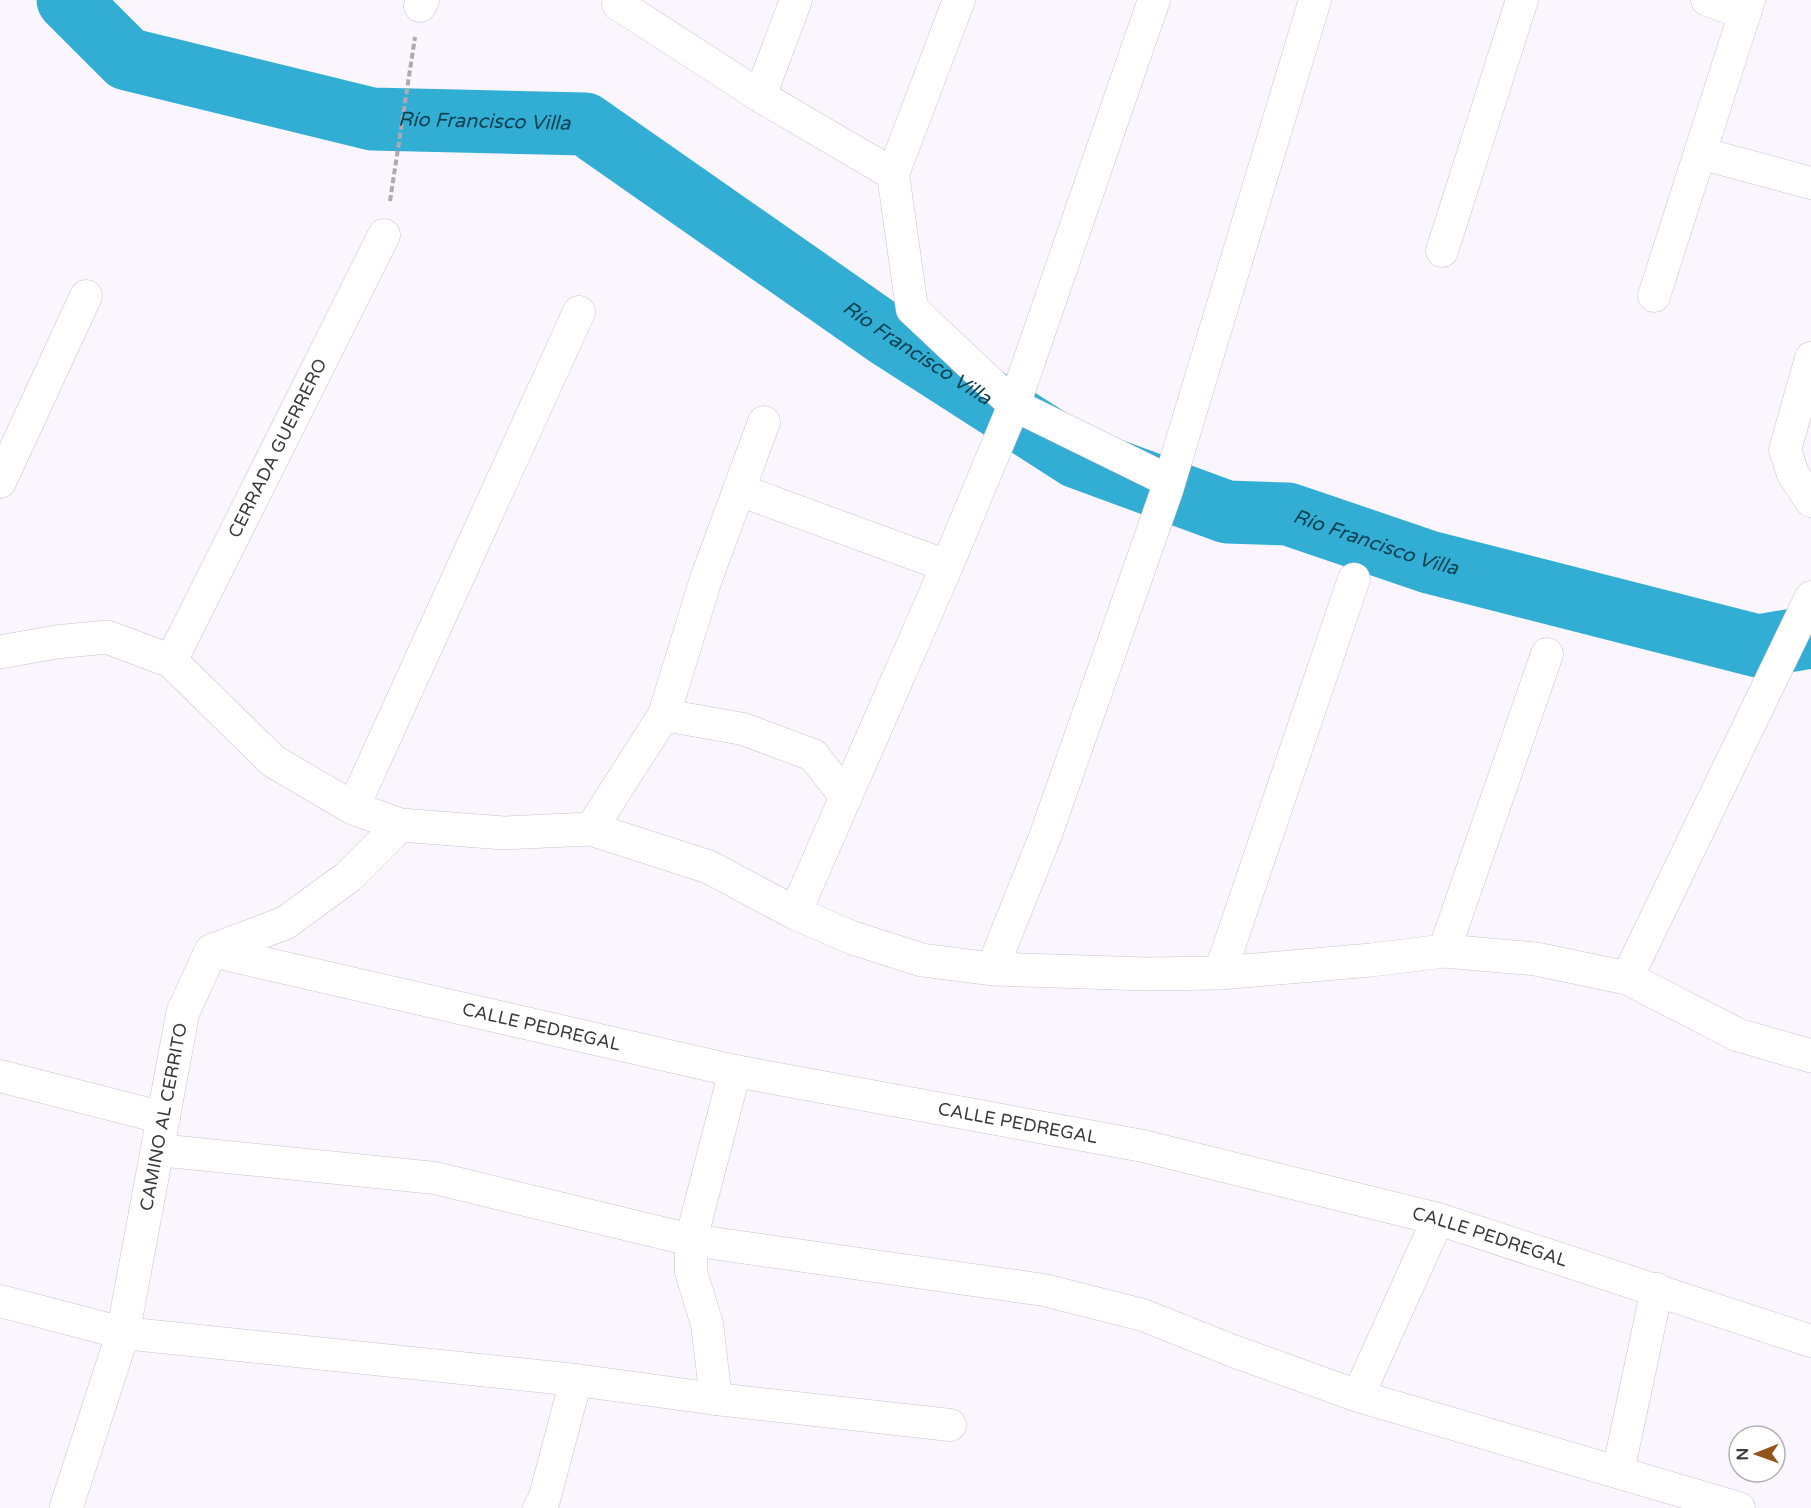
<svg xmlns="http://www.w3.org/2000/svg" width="1811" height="1508" font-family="'Varela Round',sans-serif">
	<rect width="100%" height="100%" fill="#fbf6fd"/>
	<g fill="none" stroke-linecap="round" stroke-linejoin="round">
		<path stroke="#32aed4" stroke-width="63" id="s1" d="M68,0l59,59 245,60 213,5 302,211 190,122 150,55 61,2 141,48 329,84 53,-9"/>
		<g stroke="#cac2ce" stroke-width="33">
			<g id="street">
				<path d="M620,0l-2,4 142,92 133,78 19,135 102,96 155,76"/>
				<path d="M1707,0l38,13"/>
				<path d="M420,6l3,-6"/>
				<path d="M760,96l36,-96"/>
				<path d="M1700,153l111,30"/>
				<path d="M893,174l66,-174"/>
				<path d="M1442,251l80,-251"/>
				<path d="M1654,296l95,-296"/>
				<path d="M1811,358l-26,92 8,24 18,27"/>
				<path d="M0,482l86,-186"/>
				<path d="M739,490l208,76"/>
				<path id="s2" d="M171,661l213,-426"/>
				<path d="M664,715l79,14 70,26 33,42"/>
				<path d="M353,808l226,-496"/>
				<path d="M591,829l73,-114 42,-136 58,-157"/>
				<path d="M795,913l152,-347 67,-161 140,-405"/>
				<path id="s3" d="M211,951l524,120 408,75 295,73 373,122"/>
				<path d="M1444,951l103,-297"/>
				<path d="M992,969l53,-132 122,-347 148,-490"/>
				<path d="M1220,973l134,-394"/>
				<path d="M1627,978l184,-381"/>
				<path d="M0,1076l164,42"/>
				<path d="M158,1150l277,28 256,62 353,50 99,25 90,36 125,45 381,112"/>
				<path d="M0,1301l123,32 453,47 140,19 234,26"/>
				<path d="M1358,1396l80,-177"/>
				<path d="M716,1399l-9,-75 -16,-52v-32l44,-169"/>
				<path d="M1618,1472l39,-183"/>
				<path d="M539,1508l5,-8 32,-120"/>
			</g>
		</g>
		<g stroke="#cac2ce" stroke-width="34">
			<g id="secondary">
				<path d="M0,652l56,-10 51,-5 64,24 102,100 80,47 47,17 104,8 87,-4 118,38 86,46 58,25 69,22 70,9 154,5 74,-1 151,-13 73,-9 92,8 91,19 111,57 73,21"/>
				<path id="s4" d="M66,1508l57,-175 60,-321 28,-61 74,-28 63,-46 52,-52"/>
			</g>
		</g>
		<path stroke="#aeaab0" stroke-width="4" stroke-dasharray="6 3" stroke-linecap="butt" d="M390,201l25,-164"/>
		<use href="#street" stroke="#fff" stroke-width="32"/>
		<use href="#secondary" stroke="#fff" stroke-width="33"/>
	</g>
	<g text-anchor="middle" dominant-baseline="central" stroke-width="5" stroke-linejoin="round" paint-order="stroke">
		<g font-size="18" fill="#3e3b40" stroke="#fff">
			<text stroke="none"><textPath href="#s2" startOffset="238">CERRADA GUERRERO</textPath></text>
			<text stroke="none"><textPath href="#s3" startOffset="339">CALLE PEDREGAL</textPath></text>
			<text stroke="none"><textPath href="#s4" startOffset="404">CAMINO AL CERRITO</textPath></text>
			<text stroke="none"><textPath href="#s3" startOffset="825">CALLE PEDREGAL</textPath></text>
			<text stroke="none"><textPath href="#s3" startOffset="1311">CALLE PEDREGAL</textPath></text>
		</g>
		<g font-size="20" font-style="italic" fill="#0c4151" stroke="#fff">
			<text stroke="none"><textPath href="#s1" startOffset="448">Río Francisco Villa</textPath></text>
			<text stroke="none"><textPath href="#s1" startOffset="952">Río Francisco Villa</textPath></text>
			<text stroke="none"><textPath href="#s1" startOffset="1456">Río Francisco Villa</textPath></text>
		</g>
	</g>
	<g transform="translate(1757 1454) rotate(269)"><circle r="28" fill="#ffffff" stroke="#b2b1b3" stroke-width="1.5"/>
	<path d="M0-4.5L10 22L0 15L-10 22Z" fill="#93531b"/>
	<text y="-9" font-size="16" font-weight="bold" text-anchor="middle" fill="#3e3b40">N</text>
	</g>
</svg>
